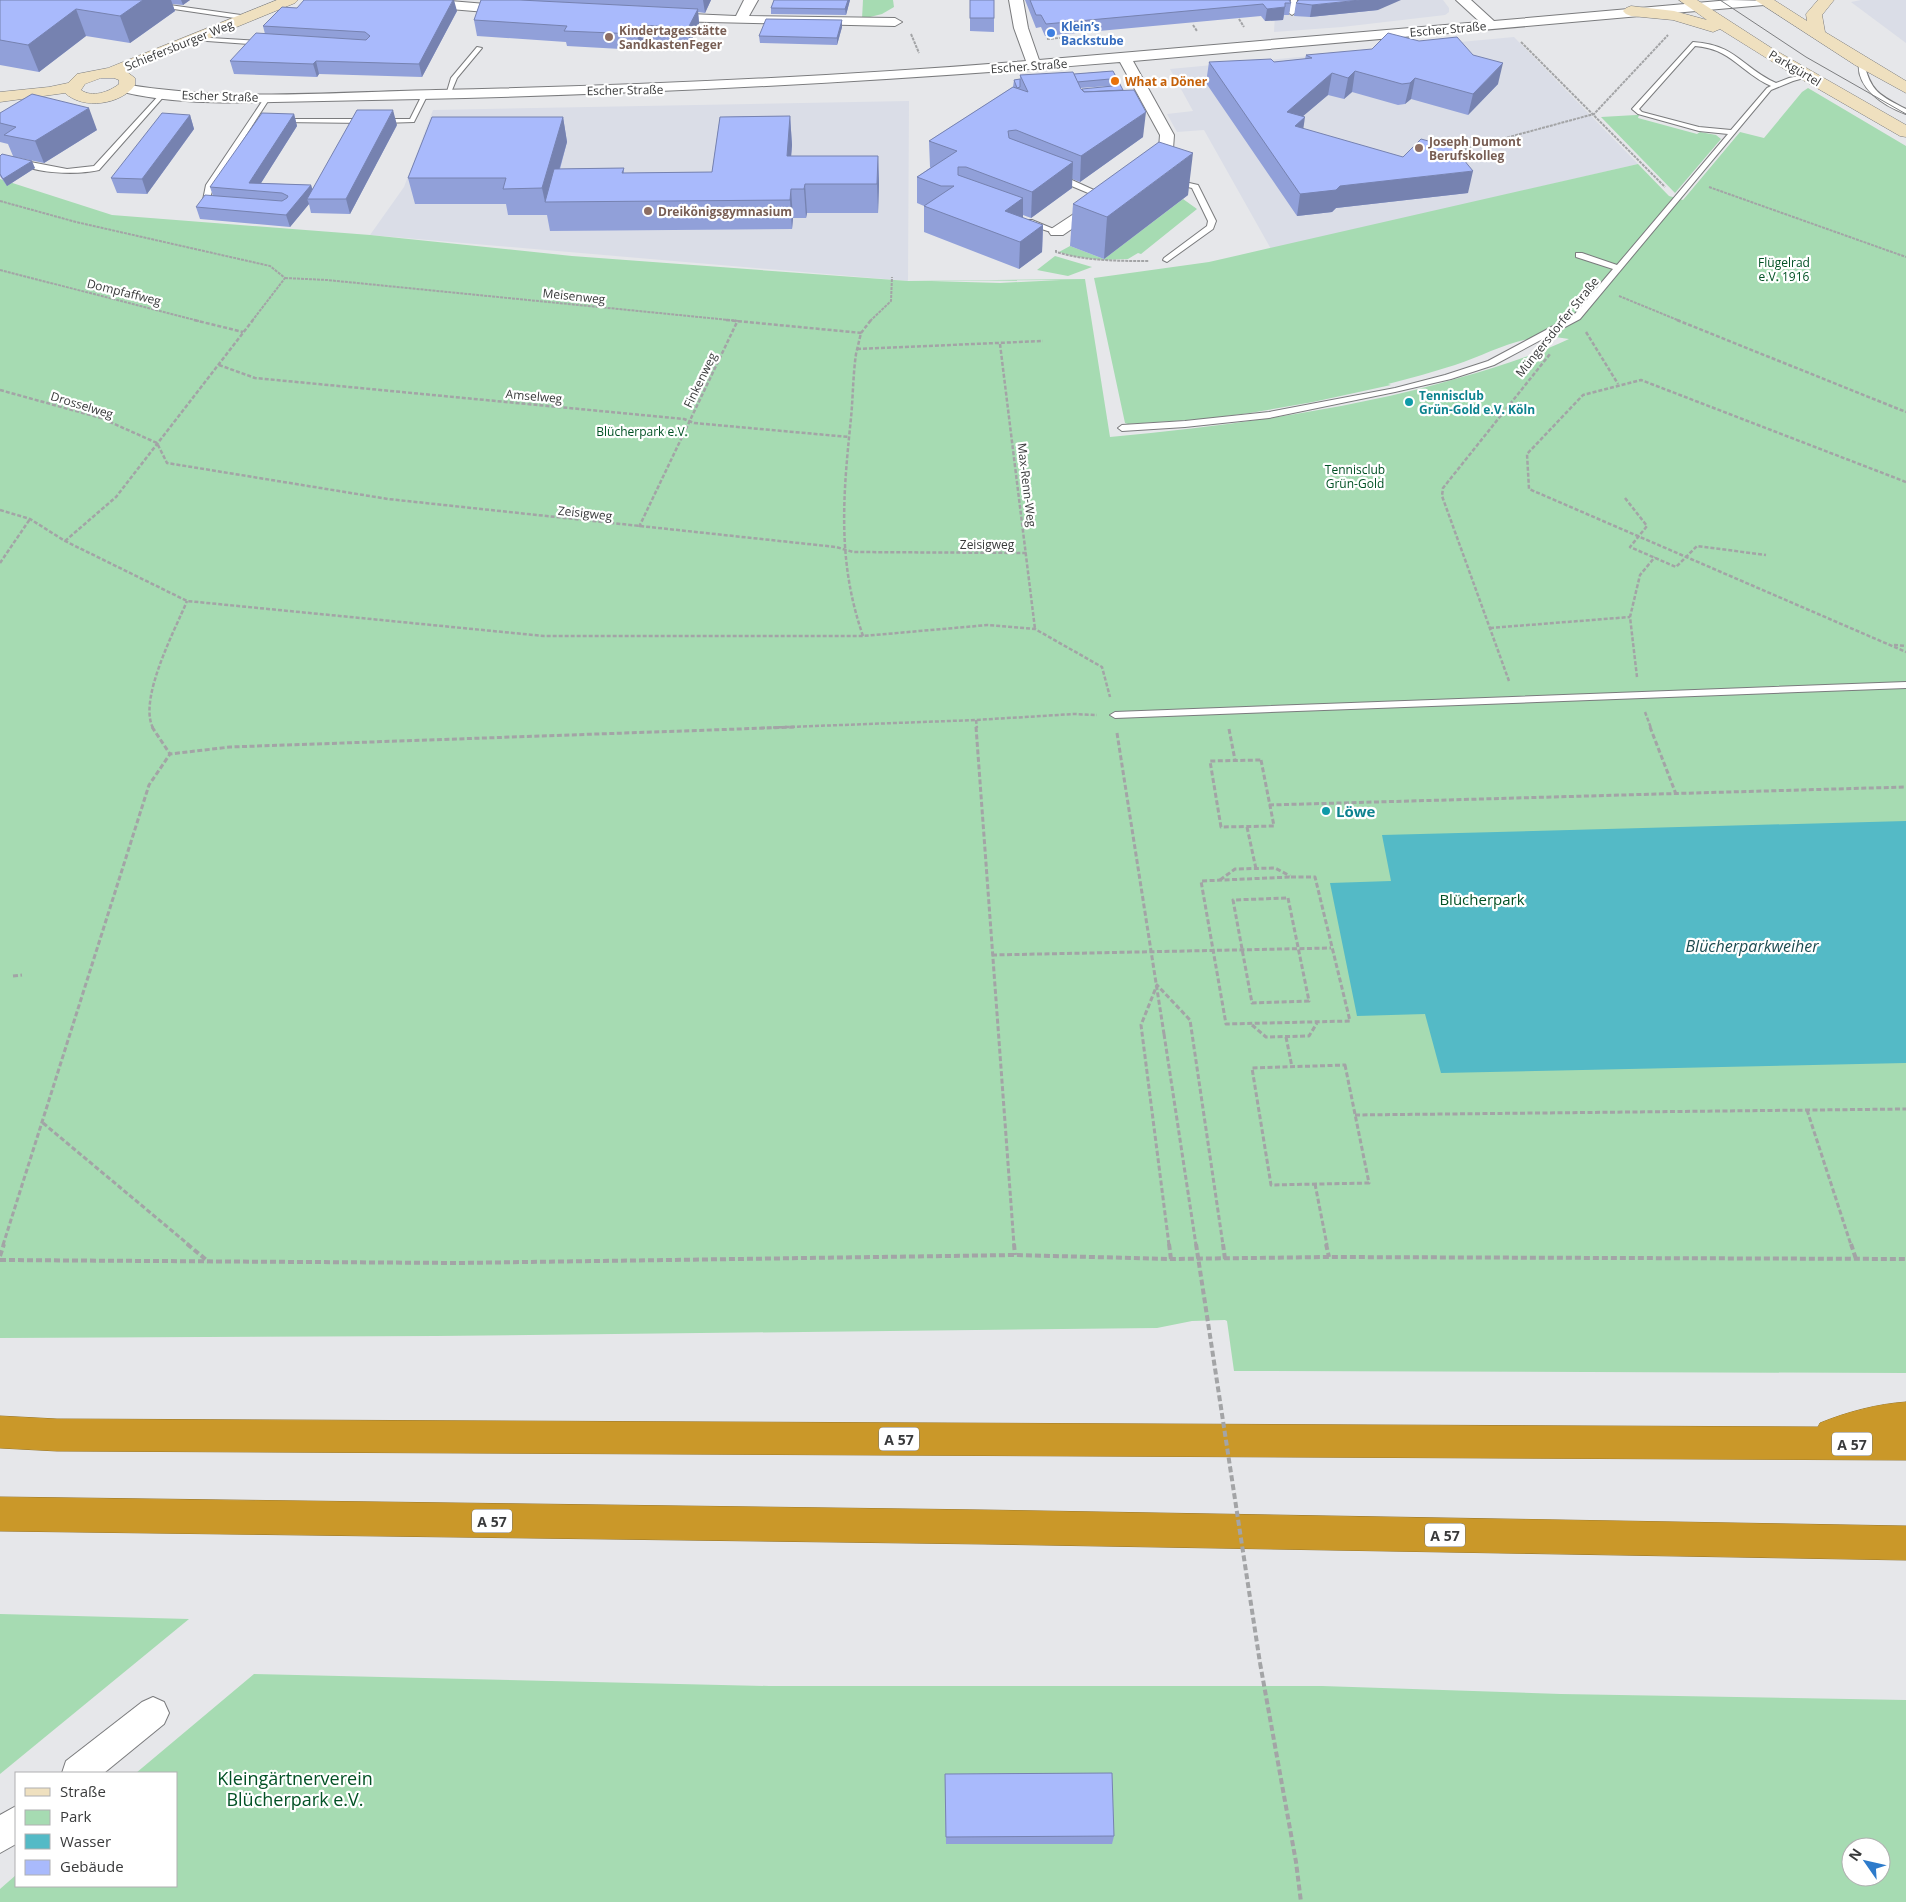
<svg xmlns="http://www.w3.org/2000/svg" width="1906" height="1902" font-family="'Open Sans',sans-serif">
	<rect width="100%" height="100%" fill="#e6e7ea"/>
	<g fill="#dadde7">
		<path d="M1337,0h106l6,8v4l-4,3 -103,12 -68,5 1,-18 39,3 2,-15z"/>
		<path d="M1861,0h45v43l-55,-41z"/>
		<path d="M1514,37l124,127 -367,85 -67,-119 -27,2 -10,-18 26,-3 -23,-42z"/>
		<path d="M909,101l-1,180 -538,-46 34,-48 29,-77z"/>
	</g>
	<g fill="#a6dbb2" fill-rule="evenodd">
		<path d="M863,0h30l1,7 -12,7 -20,5z"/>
		<path d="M1808,88l98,58v1227l-672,-2 -7,-50 -2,-1 -33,1 -35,7 -721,8 -436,2v-1159l112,36 258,20 202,21 336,25 177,-2 25,158c119,-12 237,-26 352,-60 36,-10 73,-22 107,-38 -43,-9 -75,13 -114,26 -22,7 -44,13 -67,19l3,1 -78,17 -63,11 -48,6 -74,5 -3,-1 -31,-145 115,-16 429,-98 31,32 14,4 57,-68 24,6 38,-46zM1061,280l-61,3 -69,-2z"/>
		<path d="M1636,115h3l-1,3 59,16 3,-2 16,3 5,4 -46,54 -74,-76z"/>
		<path d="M1183,199l14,10 -56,45 -3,-1 -10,6 -26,1 -29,-4 -14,-4 11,-6 34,13z"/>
		<path d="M1055,256l37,11 -24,9 -31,-6z"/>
		<path d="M0,1614l189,5 -189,155z"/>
		<path d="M254,1674l515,12h553l239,8 345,6v202h-1906v-13l16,-14v11h160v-113h-40zM1851,1847h30v30h-30z"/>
	</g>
	<path fill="#54bac6" d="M1906,821v242l-465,10 -16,-59 -68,2 -27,-133 61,-2 -9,-46z"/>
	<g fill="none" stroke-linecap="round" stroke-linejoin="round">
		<g stroke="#7a7b7d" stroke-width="2">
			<g id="lane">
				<path d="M134,0l114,16 3,2 -3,2 -108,-16z"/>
				<path d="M1291,0h6l-2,13 -3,2 -3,-2z"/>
				<path d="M195,37l67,4 3,2 -3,2 -69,-5 -1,-1z"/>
				<path d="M1693,42c44,3 48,25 83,41l13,-5 19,-4 3,2 -18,5 -22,9 -191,229 -86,46 -43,14 -56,13 -126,26 -84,9 -63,4 -4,-3 4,-3 63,-4 84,-9 126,-24 50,-13 43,-14 86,-46 39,-46 -37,-12v-4h6l35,12 111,-131 -29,-3 -61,-17 -6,-5zM1695,46c37,3 45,26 76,40l-4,2 -36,42 -32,-3 -57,-15 -3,-3z"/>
				<path d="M477,47l5,1 -25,30 -7,17h-4l5,-17z"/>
				<path d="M1859,61l5,1c6,30 17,34 42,47v5c-22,-8 -51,-26 -47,-53z"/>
				<path d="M161,93l5,1 -67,76c-22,5 -64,4 -83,-8l4,-2 47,9 27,-3z"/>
				<path d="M423,93l5,1 -14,28 -32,1 -3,-2 3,-2h28z"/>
				<path d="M265,97l5,1 -56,87 -5,16 7,3 -4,2 -10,-1 4,-20z"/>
				<path d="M282,119h84l3,2 -3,2 -86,-1v-2z"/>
				<path d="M1055,175h6l46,21 -7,2 -45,-19z"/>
				<path d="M1172,179l26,6 18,36 -3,8 -46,33 -4,-2 1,-2 43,-32 1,-5 -16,-33 -20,-5z"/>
				<path d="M1026,220h6l29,12 -4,2 -31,-10z"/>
				<path d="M1906,682v6l-791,30 -5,-3 5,-3z"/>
			</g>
		</g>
		<g stroke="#7a7b7d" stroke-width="2">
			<g id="street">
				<path d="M383,0h55l73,6 7,4 -7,4 -121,-10z"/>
				<path d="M744,0h14l-9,16 146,2 7,4 -7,4 -228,-5 -7,-4 7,-4 69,3z"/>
				<path d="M1009,0h14l5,28 11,32 441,-38 -24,-22h15l23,21 236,-21 41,1 -7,4 -631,56 41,74 -1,14 -2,3c-9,8 -18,22 -31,19l-3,-3 22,-20 1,-13 -40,-73c-233,19 -466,32 -699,37 -49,1 -98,2 -147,3 -51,1 -105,2 -155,-11l-2,-3 2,-3 5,-1c103,18 209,8 312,6 197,-4 393,-13 590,-29l-12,-33z"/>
				<path d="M1097,200l5,2 3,3 -3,3 -39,27h-12l-2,-3 2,-3 41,-27z"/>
				<path d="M153,1697l11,5 5,11 -5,11 -60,49h-42l4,-12 76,-59z"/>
				<path d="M16,1806v38l-16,9v-38z"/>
			</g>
		</g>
		<g stroke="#7a7b7d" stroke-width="1">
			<g id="secondary">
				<path d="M277,0h21l-3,3 -168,69 8,6v7c-14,20 -52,25 -70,8l-65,9v-10l49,-5 19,-4 9,-9 31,-6zM101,78h13l5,2v4c-10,8 -27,14 -38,6l4,-6z"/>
				<path d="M1679,0h18l76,49 133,76v12l-6,-1 -111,-64 -69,-43 -7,3 -40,-12 -42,-4 -5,-2 -3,-3 3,-3 5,-2 43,5 33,9z"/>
				<path d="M1755,0h19l33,21 -1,-7 12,-14h16l-12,15 3,17 81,49v12l-51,-28z"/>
			</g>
		</g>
		<g stroke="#97772f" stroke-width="1">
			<g id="highway">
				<path d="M1906,1402v58l-1849,-9 -57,-3v-32l57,3 1761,8 2,-4c27,-11 57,-19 86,-21z"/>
				<path d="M0,1497l984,13 922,16v34l-922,-16 -984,-13z"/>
			</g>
		</g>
		<g stroke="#a3a4a6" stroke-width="2" stroke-dasharray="3 1" stroke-linecap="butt">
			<path d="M1239,19l5,8"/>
			<path d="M1193,25l4,6"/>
			<path d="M911,34l8,19"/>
			<path d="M1047,39l25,-2 3,5"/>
			<path d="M1521,42l144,145"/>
			<path d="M1461,150l133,-36 74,-79"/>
			<path d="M1709,187l197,70"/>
			<path d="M0,201l76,21 194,44 15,12"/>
			<path d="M1056,250v2c31,9 61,9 93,9"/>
			<path d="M0,270l199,51"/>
			<path d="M285,278l42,2 412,41"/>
			<path d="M1619,296l61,25"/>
			<path d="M252,321l33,-43"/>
			<path d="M870,321l21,-20 1,-24"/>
		</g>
		<g stroke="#a3a4a6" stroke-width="2.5" stroke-dasharray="4 2" stroke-linecap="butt">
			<path d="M194,320l49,12"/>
			<path d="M726,320l136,13"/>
			<path d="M1677,320l229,92"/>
			<path d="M1586,332l32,52"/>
			<path d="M1000,344l35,285"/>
			<path d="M857,349l186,-8"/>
			<path d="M219,365l36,13 429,41 10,4 155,14"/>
			<path d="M0,390l101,28 56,25 10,20 221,36 448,48 17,5 174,1"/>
			<path d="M1906,482l-265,-102 -58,15 -56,59 2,35 377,163"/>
			<path d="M1625,498l22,28 -17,21 46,20 21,-21 69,9"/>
			<path d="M0,510l30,9 35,22 122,60 357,35h319l125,-11 47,4 67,38 8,30"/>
			<path d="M639,527l98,-205"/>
			<path d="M65,541l51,-44 137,-177"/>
			<path d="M0,563l30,-44"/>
			<path d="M1490,628l140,-11"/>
			<path d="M863,636c-26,-75 -20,-140 -12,-218 2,-21 2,-43 5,-64l5,-21 10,-13"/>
			<path d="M1894,645l12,1"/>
			<path d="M1637,677l-7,-60 10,-42 15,-18"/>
			<path d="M1509,681l-67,-185 1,-8 107,-134"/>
			<path d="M1645,712l6,16"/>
			<path d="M976,720l1,8"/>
			<path d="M153,728c-15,-29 22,-98 34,-127"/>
			<path d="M761,728l215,-8 98,-6 23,1"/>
		</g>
		<g stroke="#a3a4a6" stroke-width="3" stroke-dasharray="5 2.5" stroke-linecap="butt">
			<path d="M152,727l18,27"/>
			<path d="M976,727l38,518"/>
			<path d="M1650,727l26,67"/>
			<path d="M1229,729l6,31"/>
			<path d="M1117,733l47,301"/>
			<path d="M1261,760l13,66 -53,1 -11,-66z"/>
			<path d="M1269,805l637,-18"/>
			<path d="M1247,827l9,42"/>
			<path d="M1291,877h24l35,144 -124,3 -25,-143z"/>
			<path d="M1220,880l15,-11 40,-1 15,8"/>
			<path d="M1288,898l21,103 -57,2 -19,-103z"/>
			<path d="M992,955l339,-7"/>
			<path d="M13,976l9,-1"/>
			<path d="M1252,1025l14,12 43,-1 8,-13"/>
			<path d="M1286,1037l6,30"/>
			<path d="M1345,1065l24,118 -98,2 -19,-117z"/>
			<path d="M1807,1110l44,135"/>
			<path d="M1355,1115l551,-6"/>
			<path d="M43,1123l146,122"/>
			<path d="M1315,1184l12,61"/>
			<path d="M3,1245l146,-460 21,-31 60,-7 565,-20"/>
			<path d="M1169,1245l-28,-220 16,-40 33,35 33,225"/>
		</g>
		<g stroke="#a3a4a6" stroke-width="4" stroke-dasharray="6 3" stroke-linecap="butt">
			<path d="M187,1244l22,18"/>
			<path d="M1014,1244l1,11"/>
			<path d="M1169,1244l2,15"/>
			<path d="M1223,1244l2,15"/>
			<path d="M1326,1244l3,13"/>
			<path d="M1851,1244l5,15"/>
			<path d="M0,1256l4,-12"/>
			<path d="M0,1260l458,3 557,-8 156,4 158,-2 577,2"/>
			<path d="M1260,1663l36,199 5,40"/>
		</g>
		<use href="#lane" fill="#fff" fill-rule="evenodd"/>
		<use href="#street" fill="#fff" fill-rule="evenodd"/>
		<use href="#secondary" fill="#efe0bf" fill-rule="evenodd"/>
		<use href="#highway" fill="#ca9829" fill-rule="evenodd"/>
		<path stroke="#7c7d7f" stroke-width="1" d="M1720,0l86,57 100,57"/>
		<path stroke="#a3a4a6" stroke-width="3" stroke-dasharray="5 2.5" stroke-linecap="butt" d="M1164,1034l32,211"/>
		<path stroke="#a3a4a6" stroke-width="4" stroke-dasharray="6 3" stroke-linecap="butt" d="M1196,1244l64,419"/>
	</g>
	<g fill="#91a0d9" fill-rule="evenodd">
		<path d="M0,0h190l-7,5 -11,-1 3,7 -45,32 -44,-7 -47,36 -39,-7z"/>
		<path d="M481,0h230l-6,13 -7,-1 1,12 -9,20 -47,-3 -4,9 -72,-4 -1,-4 -89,-6 -3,-16z"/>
		<path d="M774,0h76l-4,15 -75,-1v-6z"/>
		<path d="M970,0h24v32l-24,-1z"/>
		<path d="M1025,0h265l1,3 -2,12h-5l-1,5 -18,1 -4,-5 -216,20 -4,-9 -5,1z"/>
		<path d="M1296,3l82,7 -68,7 -16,-1z"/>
		<path d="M297,8l160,3 -35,66 -103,-3 -2,3 -83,-3 -4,-13 35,-27 -2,-8z"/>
		<path d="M842,27l-5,18 -77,-2 -1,-7z"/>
		<path d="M1306,55l192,29 -30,31 -57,-16 -6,5 -7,1 -46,-13 -8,7 -16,-4 -25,21v13l165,64 -132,15 -4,4 -35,4 -91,-133 3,-21h65l31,-3z"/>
		<path d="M1113,71l30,66 -63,45 -8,-3v9l-41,30 -8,-3v3l20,7 -1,27 -23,17 -95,-37v-26l-7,-3v-26l14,-10h-1l-1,-26 84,-54 1,-7 6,-1v-4l54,-1zM1109,86l-27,4 -2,-2z"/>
		<path d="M0,113l97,17 -53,33 -29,-6 20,11 -28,18 -7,-10v-20h13l-5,-12 -8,-2z"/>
		<path d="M294,114l3,12 -36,57 50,2 1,4 85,-64 -47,89 -39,-1 -2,-9 -19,23 -90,-8 -4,-12 17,-11 -3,-9z"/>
		<path d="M190,115l4,14 -47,65 -30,-1 -6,-15z"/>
		<path d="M790,116l2,29 -1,11h87l1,28 -1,29h-71l-1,5h-13l-1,11 -242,2 -3,-16h-39l-2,-11h-91l-7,-26 24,-61h131l4,25 -7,27 64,-1v5l88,-1 8,-55z"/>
		<path d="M1188,195l-84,64 -34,-13 3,-42z"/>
		<path d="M945,1774l169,62 -2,8h-166z"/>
	</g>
	<g fill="#7682b0">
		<path d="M143,0h28l4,11 -45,32 -10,-27z"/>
		<path d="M181,0h9l-7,5z"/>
		<path d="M453,0h1l3,11 -35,66 -3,-13z"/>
		<path d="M703,0h8l-6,13z"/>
		<path d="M848,0h2l-4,15 -1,-6z"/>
		<path d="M1360,0h41l-23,10 -68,7 2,-12z"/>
		<path d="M1285,7l-2,13 -18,1 2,-12z"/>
		<path d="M76,9l10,27 -47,36 -11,-27z"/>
		<path d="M698,9l1,15 -9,20 -2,-16z"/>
		<path d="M842,20v7l-5,18v-7z"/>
		<path d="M641,25l2,16 -4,9 -2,-16z"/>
		<path d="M316,61l3,13 -2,3 -4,-13z"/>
		<path d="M1503,63l-5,21 -30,31 5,-21z"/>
		<path d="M1355,71l-3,21 -8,7 4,-21z"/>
		<path d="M1332,73l-4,22 -45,38 4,-21z"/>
		<path d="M1415,78l-4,21 -6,5 5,-21z"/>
		<path d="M89,108l8,22 -53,33 -9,-22z"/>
		<path d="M393,110l4,15 -47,89 -4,-15z"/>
		<path d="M1146,112l-3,25 -63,45 1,-26z"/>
		<path d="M294,114l3,12 -41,65 -7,-8z"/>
		<path d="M190,115l4,14 -47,65 -5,-15z"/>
		<path d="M790,116l2,29 -3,40 -2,-29z"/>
		<path d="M563,117l4,25 -17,60h-5l-3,-14z"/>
		<path d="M1305,117l-3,21 -7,-12z"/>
		<path d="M1193,153l-5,42 -84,64 3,-42z"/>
		<path d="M878,156l1,28 -1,29 -1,-29z"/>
		<path d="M32,161l3,7 -28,18 -4,-7z"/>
		<path d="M1073,162l-1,26 -41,30 1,-26z"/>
		<path d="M1473,171l-5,22 -132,15 -4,4 -35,4 3,-22 40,-8z"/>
		<path d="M805,184l2,29 -1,5 -2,-29z"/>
		<path d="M311,185l4,12 -8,2 2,5 -19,23 -4,-12z"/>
		<path d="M791,189l2,29 -1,11 -2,-29z"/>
		<path d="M1023,198v26l-18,-13z"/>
		<path d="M1043,225l-1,27 -23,17 1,-27z"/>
	</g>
	<g fill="#a9bafc" stroke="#7682b0">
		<path d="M0,0h143l-23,16 -44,-7 -48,36 -28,-5z"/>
		<path d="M304,0h149l-34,64 -103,-3 -3,3 -83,-3 26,-28 110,7 4,-4 -5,-4 -102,-6 19,-19 15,1z"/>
		<path d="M481,0h39l178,9 -10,19 -47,-3 -4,9 -73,-3 3,-5 -93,-6z"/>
		<path d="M774,0h74l-3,9 -74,-1z"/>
		<rect x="970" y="0" width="24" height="18"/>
		<path d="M1030,0h259l2,3h-6v4l-18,2 -4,-5 -217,20 -5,-9h-5z"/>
		<path d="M1299,0h61l-48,5 -16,-2z"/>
		<path d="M766,19l76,1 -5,18 -78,-2z"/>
		<path d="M1388,33l31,8 38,-4 16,18 30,8 -30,31 -58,-16 -5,5 -8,1 -47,-13 -7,7 -16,-5 -45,39 18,5 -10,9 108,31 18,-18 33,9 19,23 -133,15 -4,4 -36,4 -91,-132 62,-3 3,3 38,-4 -6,-3 66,-6z"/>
		<path d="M1113,71l10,19 -39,2 -2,-3 31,-3 1,-4 -4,-3 -33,3 -3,-8z"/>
		<path d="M1073,72l8,17 3,3 50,-2 12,22 -65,44 -65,-26 -8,1 1,7 64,24 -41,30 -66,-25h-8v8l65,23 -18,13 38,14 -23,17 -96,-36 30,-20h-13l-24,-9 40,-26 -28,-10 84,-54 15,5 -8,-17z"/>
		<path d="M1020,79v8l-3,1 -3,-8z"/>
		<path d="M32,94l57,14 -54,33 -31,-6 12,-8 -16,-4v-10z"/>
		<path d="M357,110h36l-47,89h-39z"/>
		<path d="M162,113l28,2 -48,64 -31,-1z"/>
		<path d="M262,113l32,1 -45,69 62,2 -25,30 -90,-8 9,-12 77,6 5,-3 1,-2 -6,-3 -72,-6z"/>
		<path d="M790,116l-3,40h91l-1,28h-72l-1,5h-13l-1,11 -245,2 9,-33 70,-1 -2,5 90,-1 8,-55z"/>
		<path d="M432,117h131l-21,71 -39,1 3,-11h-98z"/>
		<path d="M1159,142l34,11 -86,64 -34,-13z"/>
		<path d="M2,154l30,7 -29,18 -3,-5v-18z"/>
		<path d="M1112,1773l2,63 -168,1 -1,-63z"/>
	</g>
	<circle fill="#3f7fe0" stroke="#fff" stroke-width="2" cx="1051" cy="33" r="5"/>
	<g fill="#8d6e63" stroke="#fff" stroke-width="2">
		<circle cx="609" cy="37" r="5"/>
		<circle cx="1419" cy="148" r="5"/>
		<circle cx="648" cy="211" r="5"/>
	</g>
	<circle fill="#e8710a" stroke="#fff" stroke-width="2" cx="1115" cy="81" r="5"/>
	<g fill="#0f9aa8" stroke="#fff" stroke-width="2">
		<circle cx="1409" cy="402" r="5"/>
		<circle cx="1326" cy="811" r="5"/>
	</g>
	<g text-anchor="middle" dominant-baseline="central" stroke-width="4.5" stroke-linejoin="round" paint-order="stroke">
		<g font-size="12" font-weight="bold" fill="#366cbe" stroke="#fff" text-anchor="start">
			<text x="1061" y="26">Klein’s<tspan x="1061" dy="14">Backstube</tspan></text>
		</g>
		<g font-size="12" fill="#393a3b" stroke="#fff">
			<text transform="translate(1448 29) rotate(-5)">Escher Straße</text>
			<text transform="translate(179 45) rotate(-22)">Schiefersburger Weg</text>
			<text transform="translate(1029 66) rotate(-4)">Escher Straße</text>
			<text transform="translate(1795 68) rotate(31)">Parkgürtel</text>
			<text transform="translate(625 90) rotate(-1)">Escher Straße</text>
			<text transform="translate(220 96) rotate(2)">Escher Straße</text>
			<text transform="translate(124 292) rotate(14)">Dompfaffweg</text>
			<text transform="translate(574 296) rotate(6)">Meisenweg</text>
			<text transform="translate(1557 327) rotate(-51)">Müngersdorfer Straße</text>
			<text transform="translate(700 380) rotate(-64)">Finkenweg</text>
			<text transform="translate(534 396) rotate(5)">Amselweg</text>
			<text transform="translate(82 405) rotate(17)">Drosselweg</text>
			<text transform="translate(1027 485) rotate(83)">Max-Renn-Weg</text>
			<text transform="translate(585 513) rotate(6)">Zeisigweg</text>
			<text x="987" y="544">Zeisigweg</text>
		</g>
		<g font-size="12" font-weight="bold" fill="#785e54" stroke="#fff" text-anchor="start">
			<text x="619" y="30">Kindertagesstätte<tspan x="619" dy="14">SandkastenFeger</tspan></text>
			<text x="1429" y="141">Joseph Dumont<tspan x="1429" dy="14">Berufskolleg</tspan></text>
			<text x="658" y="211">Dreikönigsgymnasium</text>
		</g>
		<g font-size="12" font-weight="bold" fill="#c56008" stroke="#fff" text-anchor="start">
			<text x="1125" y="81">What a Döner</text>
		</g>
		<g font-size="12" fill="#025125" stroke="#fff">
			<text x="1784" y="262">Flügelrad<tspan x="1784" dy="14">e.V. 1916</tspan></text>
			<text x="642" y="431">Blücherpark e.V.</text>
			<text x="1355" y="469">Tennisclub<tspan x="1355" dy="14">Grün-Gold</tspan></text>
		</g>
		<g font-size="12" font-weight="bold" fill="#0d838f" stroke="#fff" text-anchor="start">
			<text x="1419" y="395">Tennisclub<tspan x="1419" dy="14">Grün-Gold e.V. Köln</tspan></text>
		</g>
		<g fill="#fff" stroke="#747576" stroke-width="1">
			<rect x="879" y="1427.5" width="40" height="23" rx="4"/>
			<rect x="1832" y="1432.5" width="40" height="23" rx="4"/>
			<rect x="472" y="1509.5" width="40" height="23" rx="4"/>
			<rect x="1425" y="1523.5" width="40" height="23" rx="4"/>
		</g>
		<g font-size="14" font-weight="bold" fill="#393a3b">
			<text x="899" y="1439">A 57</text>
			<text x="1852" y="1444">A 57</text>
			<text x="492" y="1521">A 57</text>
			<text x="1445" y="1535">A 57</text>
		</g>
		<g font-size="15" font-weight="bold" fill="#0d838f" stroke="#fff" text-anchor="start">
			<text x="1336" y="811">Löwe</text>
		</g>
		<g font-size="15" fill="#025125" stroke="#fff">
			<text x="1482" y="899">Blücherpark</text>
		</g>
		<g font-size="16" font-style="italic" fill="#1d4b50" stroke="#fff">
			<text x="1752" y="946">Blücherparkweiher</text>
		</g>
		<g font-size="18" fill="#025125" stroke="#fff">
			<text x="295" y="1778">Kleingärtnerverein<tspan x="295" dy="21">Blücherpark e.V.</tspan></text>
		</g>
	</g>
	<rect x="15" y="1772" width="162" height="115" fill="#ffffff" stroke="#b0b0b1"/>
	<rect x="25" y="1788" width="25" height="8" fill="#efe0bf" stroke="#b0b0b1"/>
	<text x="60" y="1797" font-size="15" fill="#393a3b">Straße</text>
	<rect x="25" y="1810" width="25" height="15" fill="#a6dbb2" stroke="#b0b0b1"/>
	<text x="60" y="1822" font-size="15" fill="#393a3b">Park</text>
	<rect x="25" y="1834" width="25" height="15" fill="#54bac6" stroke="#b0b0b1"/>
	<text x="60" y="1847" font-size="15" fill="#393a3b">Wasser</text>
	<rect x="25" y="1860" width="25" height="15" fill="#a9bafc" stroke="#b0b0b1"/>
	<text x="60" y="1872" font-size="15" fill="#393a3b">Gebäude</text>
	<g transform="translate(1866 1862) rotate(304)"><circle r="24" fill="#ffffff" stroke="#b0b0b1"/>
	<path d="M0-4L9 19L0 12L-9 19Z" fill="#2d7bcb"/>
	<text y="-8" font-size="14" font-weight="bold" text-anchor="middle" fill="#393a3b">N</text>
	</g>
</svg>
